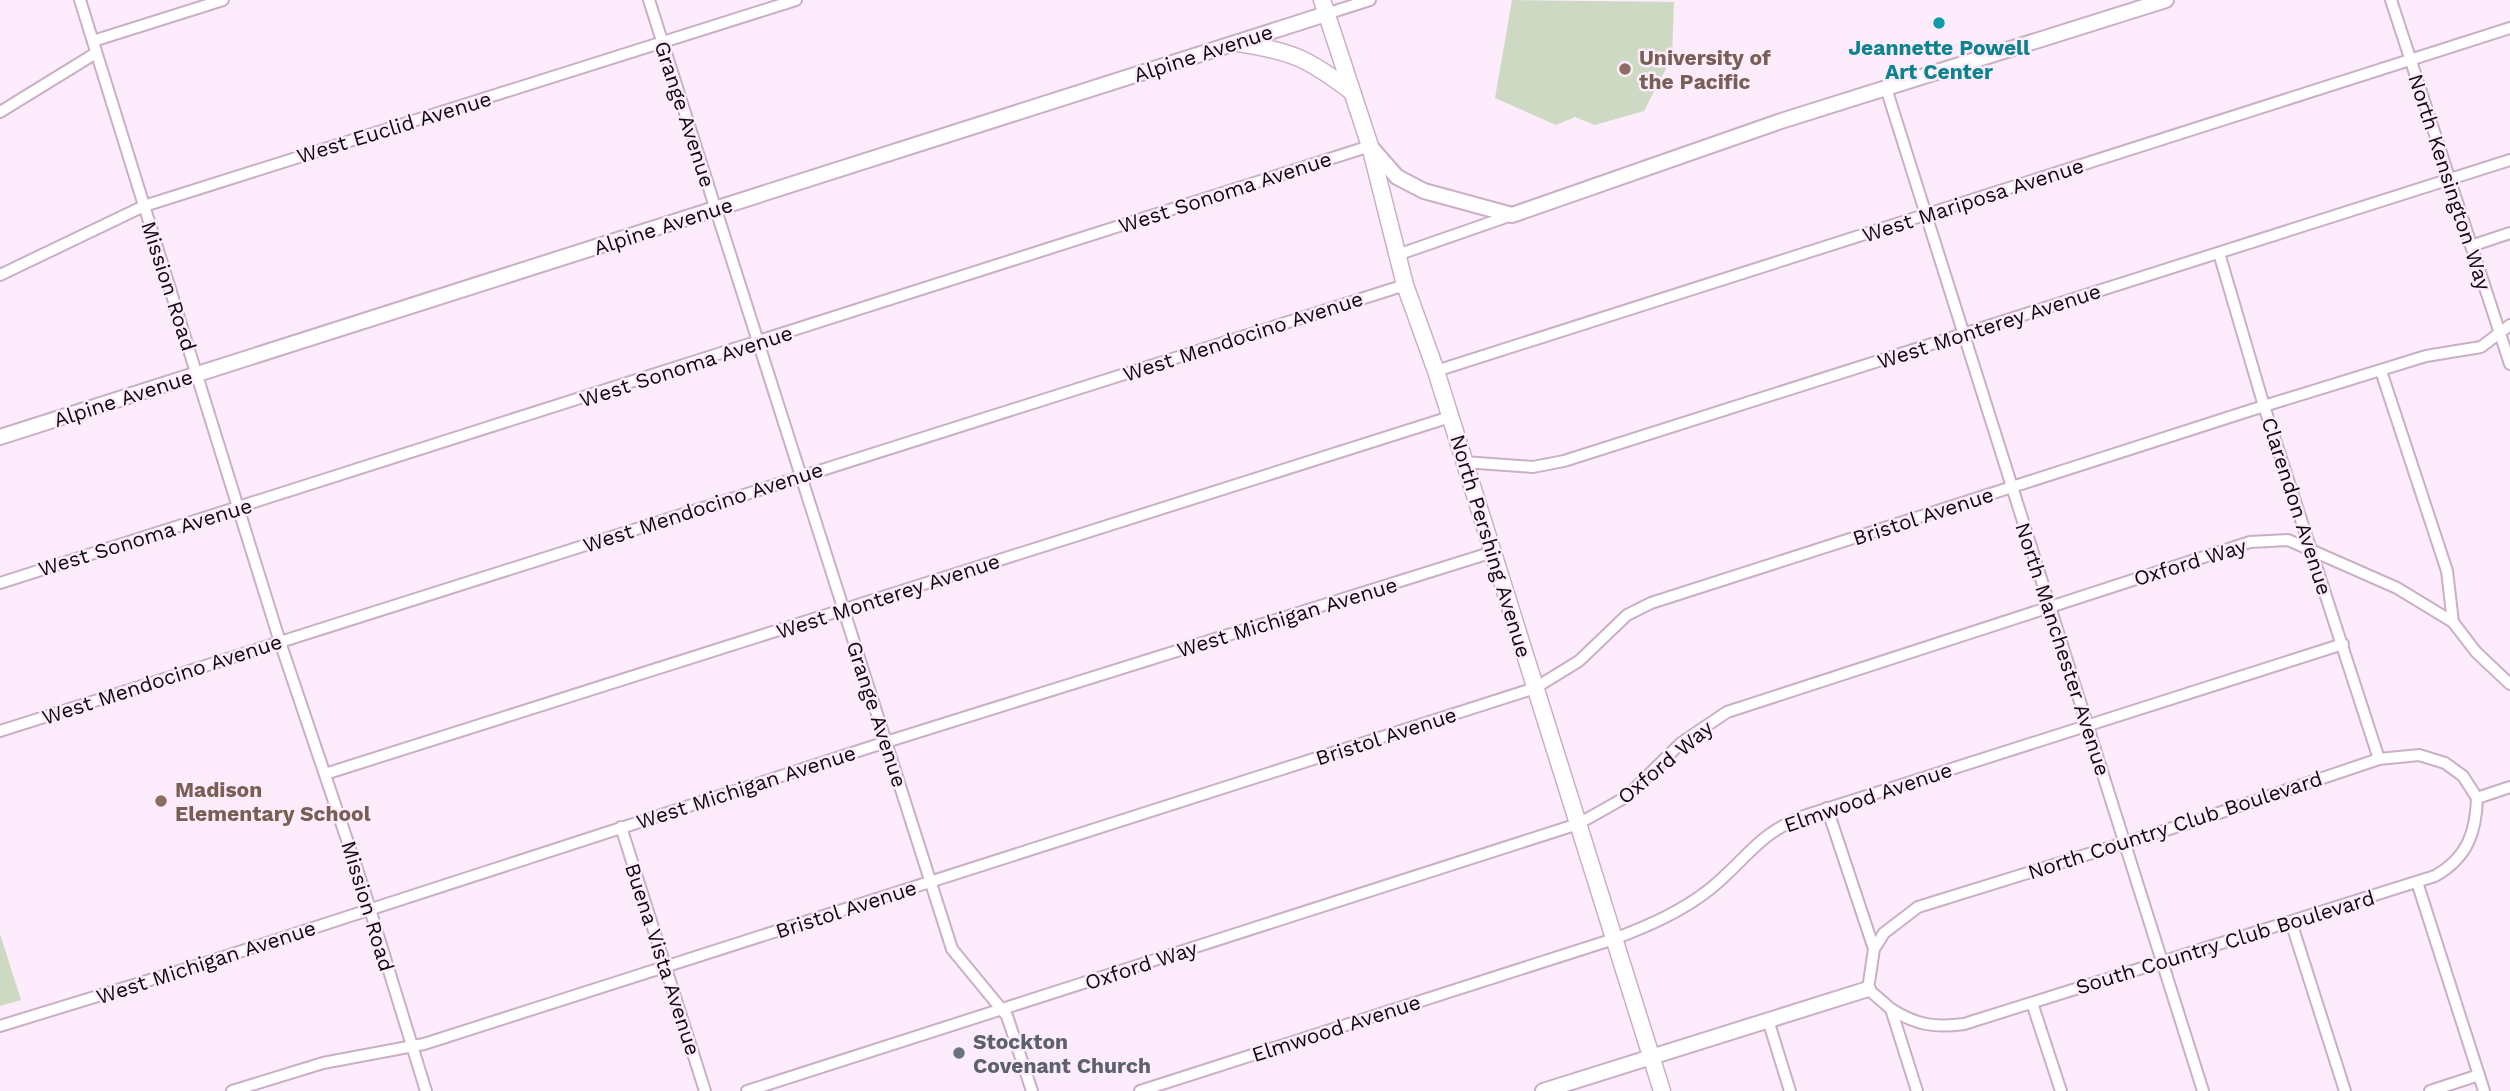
<svg xmlns="http://www.w3.org/2000/svg" width="2510" height="1091" font-family="'Work Sans',sans-serif">
	<rect width="100%" height="100%" fill="#fdecfb"/>
	<g fill="#cdd9c3">
		<path d="M1512,0l162,2 -2,55 -28,54 -49,14 -20,-8 -19,8 -61,-27z"/>
		<path d="M0,934l21,66 -21,6z"/>
	</g>
	<g fill="none" stroke-linecap="round" stroke-linejoin="round">
		<g stroke="#caafc7" stroke-width="14">
			<g id="minor">
				<path d="M80,0l200,642 85,251 61,198"/>
				<path d="M649,0l303,949 55,67 25,75"/>
				<path d="M2391,0l119,364"/>
				<path d="M1326,14l44,-14"/>
				<path d="M93,41l130,-41"/>
				<path d="M1886,88l317,1003"/>
				<path d="M0,112l96,-59"/>
				<path d="M2471,246l39,-13"/>
				<path d="M2219,253l45,153 115,353"/>
				<path d="M1397,255l115,-40"/>
				<path d="M0,275l144,-69 652,-206"/>
				<path d="M1436,371l1074,-343"/>
				<path d="M2381,371l66,200 6,51"/>
				<path d="M1464,462l69,5 31,-6 946,-301"/>
				<path d="M0,583l1370,-437"/>
				<path d="M0,731l1405,-446"/>
				<path d="M325,774l1125,-357"/>
				<path d="M1827,808l47,141 -6,40 23,20 26,82"/>
				<path d="M621,827l84,264"/>
				<path d="M2417,882l67,209"/>
				<path d="M2291,922l54,169"/>
				<path d="M1874,949l10,-16 34,-26 277,-86 184,-62 40,-4 26,8 18,13 14,22"/>
				<path d="M2032,1003l29,88"/>
				<path d="M1891,1009c25,16 44,19 73,15l471,-148c32,-18 41,-43 42,-78l33,-11"/>
				<path d="M1768,1020l22,71"/>
				<path d="M0,1026l202,-62 684,-222 607,-190"/>
				<path d="M232,1091l91,-28 101,-19 1111,-356 44,-27 48,-46 24,-12 613,-197 162,-50 55,-9 29,-22"/>
				<path d="M747,1091l831,-267 48,-27 55,-54 46,-31 523,-170 38,-2 109,48 56,34 23,30 34,32"/>
				<path d="M1140,1091l474,-152c34,-13 67,-27 96,-50 36,-29 47,-55 94,-73l539,-172"/>
				<path d="M2430,1091l49,-16"/>
			</g>
		</g>
		<g stroke="#caafc7" stroke-width="18">
			<g id="tertiary">
				<path d="M1370,146l27,31 27,14 88,24 269,-94 385,-121"/>
				<path d="M0,437l1326,-423"/>
				<path d="M1543,1091l325,-102"/>
			</g>
		</g>
		<g stroke="#caafc7" stroke-width="19">
			<g id="secondary">
				<path d="M1322,0l48,146 35,139 31,86 226,720"/>
				<path d="M1238,43c54,8 71,16 114,49"/>
			</g>
		</g>
		<use href="#minor" stroke="#fff" stroke-width="10"/>
		<use href="#tertiary" stroke="#fff" stroke-width="14"/>
		<use href="#secondary" stroke="#fff" stroke-width="16"/>
	</g>
	<circle fill="#0f9aa8" stroke="#fdecfb" stroke-width="2.5" cx="1939" cy="23" r="7"/>
	<g fill="#8d6e63" stroke="#fdecfb" stroke-width="2.5">
		<circle cx="1625" cy="69" r="7"/>
		<circle cx="161" cy="801" r="7"/>
	</g>
	<circle fill="#6b7280" stroke="#fdecfb" stroke-width="2.5" cx="959" cy="1053" r="7"/>
	<g text-anchor="middle" dominant-baseline="central" stroke-width="5" stroke-linejoin="round" paint-order="stroke">
		<g font-size="21" font-weight="bold" fill="#0d838f" stroke="#fdecfb">
			<text x="1939" y="47">Jeannette Powell<tspan x="1939" dy="24">Art Center</tspan></text>
		</g>
		<g font-size="21" fill="#110810" stroke="#fdecfb">
			<text transform="translate(1203 53) rotate(-18)">Alpine Avenue</text>
			<text transform="translate(685 114) rotate(72)">Grange Avenue</text>
			<text transform="translate(394 127) rotate(-17)">West Euclid Avenue</text>
			<text transform="translate(2450 182) rotate(72)">North Kensington Way</text>
			<text transform="translate(1225 192) rotate(-18)">West Sonoma Avenue</text>
			<text transform="translate(1973 200) rotate(-18)">West Mariposa Avenue</text>
			<text transform="translate(663 226) rotate(-18)">Alpine Avenue</text>
			<text transform="translate(169 286) rotate(72)">Mission Road</text>
			<text transform="translate(1989 326) rotate(-18)">West Monterey Avenue</text>
			<text transform="translate(1243 336) rotate(-18)">West Mendocino Avenue</text>
			<text transform="translate(686 366) rotate(-18)">West Sonoma Avenue</text>
			<text transform="translate(123 398) rotate(-18)">Alpine Avenue</text>
			<text transform="translate(2297 506) rotate(72)">Clarendon Avenue</text>
			<text transform="translate(703 507) rotate(-18)">West Mendocino Avenue</text>
			<text transform="translate(1923 516) rotate(-18)">Bristol Avenue</text>
			<text transform="translate(145 537) rotate(-17)">West Sonoma Avenue</text>
			<text transform="translate(1491 546) rotate(73)">North Pershing Avenue</text>
			<text transform="translate(2190 562) rotate(-17)">Oxford Way</text>
			<text transform="translate(888 596) rotate(-18)">West Monterey Avenue</text>
			<text transform="translate(1287 617) rotate(-17)">West Michigan Avenue</text>
			<text transform="translate(2063 649) rotate(72)">North Manchester Avenue</text>
			<text transform="translate(162 679) rotate(-18)">West Mendocino Avenue</text>
			<text transform="translate(877 714) rotate(72)">Grange Avenue</text>
			<text transform="translate(1386 736) rotate(-18)">Bristol Avenue</text>
			<text transform="translate(1665 762) rotate(-40)">Oxford Way</text>
			<text transform="translate(746 787) rotate(-18)">West Michigan Avenue</text>
			<text transform="translate(1868 797) rotate(-19)">Elmwood Avenue</text>
			<text transform="translate(2175 825) rotate(-18)">North Country Club Boulevard</text>
			<text transform="translate(368 906) rotate(73)">Mission Road</text>
			<text transform="translate(846 909) rotate(-18)">Bristol Avenue</text>
			<text transform="translate(2225 942) rotate(-17)">South Country Club Boulevard</text>
			<text transform="translate(663 959) rotate(72)">Buena Vista Avenue</text>
			<text transform="translate(206 962) rotate(-18)">West Michigan Avenue</text>
			<text transform="translate(1141 965) rotate(-18)">Oxford Way</text>
			<text transform="translate(1336 1028) rotate(-18)">Elmwood Avenue</text>
		</g>
		<g font-size="21" font-weight="bold" fill="#785e54" stroke="#fdecfb" text-anchor="start">
			<text x="1639" y="57">University of<tspan x="1639" dy="24">the Pacific</tspan></text>
			<text x="175" y="789">Madison<tspan x="175" dy="24">Elementary School</tspan></text>
		</g>
		<g font-size="21" font-weight="bold" fill="#5b616d" stroke="#fdecfb" text-anchor="start">
			<text x="973" y="1041">Stockton<tspan x="973" dy="24">Covenant Church</tspan></text>
		</g>
	</g>
</svg>
